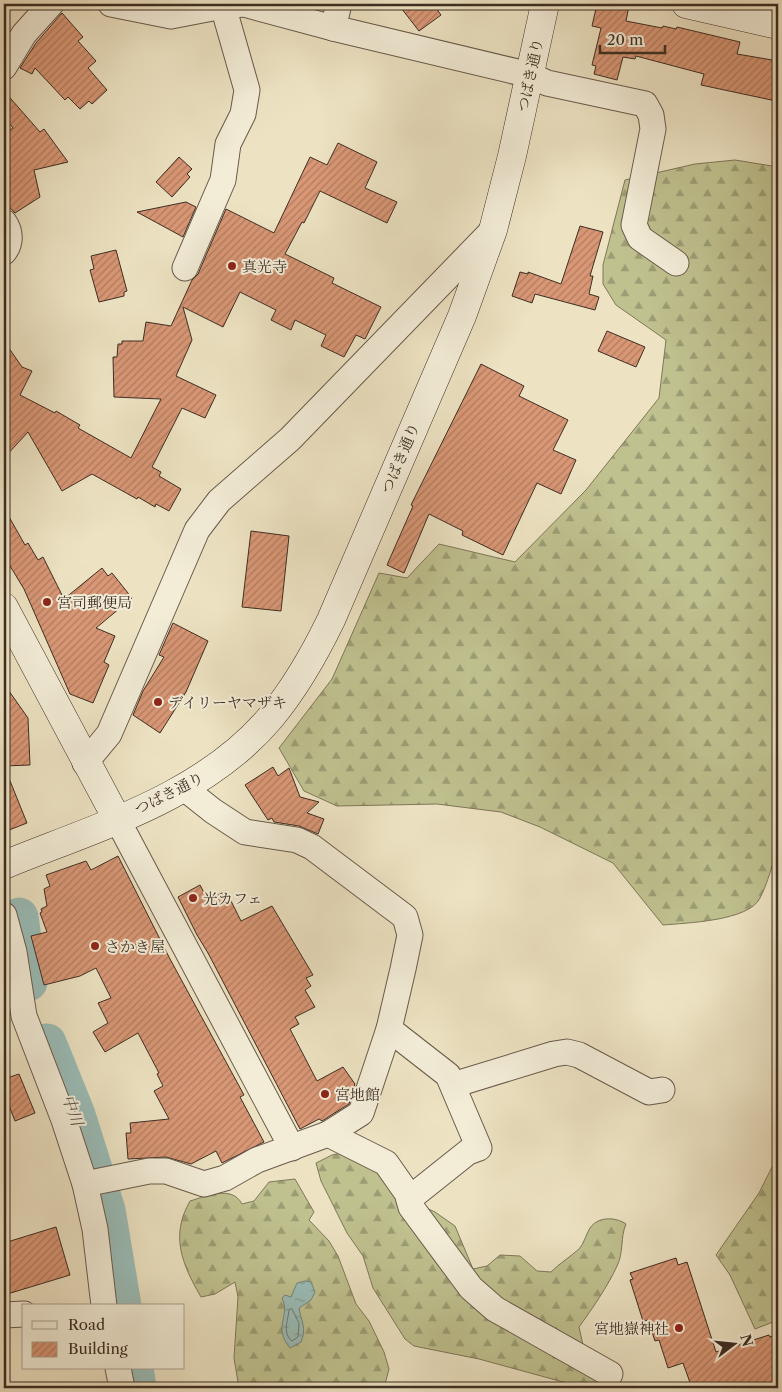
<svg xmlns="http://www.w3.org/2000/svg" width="782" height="1392" font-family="'Libre Caslon Text','Noto Serif JP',serif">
	<defs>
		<pattern id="forest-firs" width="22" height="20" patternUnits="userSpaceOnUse" patternTransform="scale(1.25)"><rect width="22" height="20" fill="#bfc18f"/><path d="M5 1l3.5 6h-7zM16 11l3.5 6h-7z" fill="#9c9d74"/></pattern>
		<pattern id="water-ripples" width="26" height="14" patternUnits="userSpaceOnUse" patternTransform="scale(1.25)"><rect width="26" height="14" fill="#9abdb8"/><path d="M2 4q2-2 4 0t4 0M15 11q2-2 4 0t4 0" fill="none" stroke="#7f9a95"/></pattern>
		<pattern id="building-hatch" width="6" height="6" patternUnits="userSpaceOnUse" patternTransform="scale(1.25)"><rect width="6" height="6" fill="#d99776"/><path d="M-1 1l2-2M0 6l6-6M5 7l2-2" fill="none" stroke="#b17c60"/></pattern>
	</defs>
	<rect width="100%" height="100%" fill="#ede3c3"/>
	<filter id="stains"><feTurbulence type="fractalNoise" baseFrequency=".004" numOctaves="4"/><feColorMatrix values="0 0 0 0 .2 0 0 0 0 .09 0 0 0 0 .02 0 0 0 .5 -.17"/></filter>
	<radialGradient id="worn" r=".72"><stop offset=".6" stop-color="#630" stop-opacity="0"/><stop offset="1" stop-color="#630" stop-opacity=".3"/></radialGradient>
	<g fill="url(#forest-firs)" stroke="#7e7759">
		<path d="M735,160l43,7v680c-6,17 -10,36 -18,51 -11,23 -74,25 -97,27l-50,-62 -73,-36 -39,-15 -64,-8 -100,2 -33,-15 -25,-43 53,-69 47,-106 28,5 32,-34 76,18 71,-72 73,-92 7,-58 -50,-35 -13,-21v-19l22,-85 70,-16z"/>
		<path d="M342,1153l30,12 50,41 13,6 20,14 18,43 14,-3 13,-11 20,1 17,15 14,1c9,-9 19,-15 28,-23 5,-5 7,-15 11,-21 8,-12 26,-11 36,-4 -6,14 -2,28 -9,42 -9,20 -25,43 -38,61l4,18 24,43h-22l-106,-29 -65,-13 -9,-7 -32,-51 -10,-32 -16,-23 -26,-52 -5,-18 16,-8z"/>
		<path d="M778,1155v165l-23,9 -25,-54 -14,-20 43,-62z"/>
		<path d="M295,1179l19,33 -5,8 20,21 9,15 18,48 13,17 15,31 5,17 -5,19h-145l-5,-30 4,-61 -3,-15 -20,12 -14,3c-19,-33 -31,-61 -11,-96 17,-5 42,-16 52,3l12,-3 15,-19z"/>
	</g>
	<path fill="url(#water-ripples)" stroke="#75837c" d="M305,1281l6,1 4,10 -4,8 -12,8c2,13 8,20 2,34l-11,6c-18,-22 1,-31 -8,-50l3,-3 6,2 6,-14z"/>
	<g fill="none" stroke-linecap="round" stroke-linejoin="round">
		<path stroke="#6c756e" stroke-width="1" d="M292,1309l7,14 -1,14 -6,4c-10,-8 -4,-20 -3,-31z"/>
		<g stroke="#9abdb8" stroke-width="39">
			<path d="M19,917l9,65"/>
			<path d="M47,1043l29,72 30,95 16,96"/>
			<path d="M134,1368l3,20"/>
		</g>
	</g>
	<g fill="url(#building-hatch)" stroke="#3d2d23">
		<path d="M398,4h35l8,11 -22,16z"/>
		<path d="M597,4l32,2 -3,15 36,7 1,-2 13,3 1,-2 63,15 -3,12 41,7 -2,15 2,1 -2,24 -75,-16 3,-11 -68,-18 -1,3 -12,-2 -6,23 -23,-6 2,-8 -4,-1 9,-37 -9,-2z"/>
		<path d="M62,13l21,24 -5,4 18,20 -8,7 19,22 -15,14 -3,-3 -9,8 -12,-12 -3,3 -30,-32 -3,6 -12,-6 16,-25z"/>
		<path d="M4,91l36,41 4,-3 24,33 -34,8 6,27 -25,16 -11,-12v-67l9,-6 -9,-11z"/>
		<path d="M338,143l39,19 -12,26 32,14 -10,21 -67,-32 -16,32 -2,-1 -17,32 49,24 -2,5 49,24 -16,32 -9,-4 -12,22 -23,-11 5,-11 -31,-15 -4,10 -20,-10 5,-10 -36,-18 -17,35 -40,-20 9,33 -16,36 40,19 -11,23 -23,-10 -30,59 9,5 -2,4 22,13 -12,22 -13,-7 -1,3 -17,-10 -1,2 -45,-25 -30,17 -34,-59 -24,26v-117l18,26 10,4 -12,24 35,18 1,-2 24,14 -2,3 53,30 30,-59 -47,-2 -1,-40h4l1,-13h4v-3h21l3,-19 25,4 21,-46 6,-6 28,-65 48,24 36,-76 17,8z"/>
		<path d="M179,157l13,12 -5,5 3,3 -18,20 -16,-15z"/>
		<path d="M186,202l10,5 -13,30 -46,-25z"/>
		<path d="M580,226l23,6 -13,44h3l-4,18 10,3 -4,13 -60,-16 -3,9 -20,-7 8,-24 8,2v-2l33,12z"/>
		<path d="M116,250l11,41 -3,1v4l-25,6 -9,-32 4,-1 -3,-13z"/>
		<path d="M607,331l38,16 -9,20 -38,-16z"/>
		<path d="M481,364l43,22 -5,10 49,24 -15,30 23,10 -15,34 -24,-11 -34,72 -41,-20 1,-4 -34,-17 -25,59 -17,-8 26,-59 -2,-1z"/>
		<path d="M4,508l21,37 3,-2 10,17 5,-3 21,42 38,-31 6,8 4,-3 20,25 -36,30 19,8 -11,26 5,3 -16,38 -23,-9 -46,-105 -20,-33z"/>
		<path d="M251,531l38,5 -8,75 -39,-4z"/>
		<path d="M173,623l35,18 -22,51 -26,41 -27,-18 10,-24 21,-34 -5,-2z"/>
		<path d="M4,684l24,34 2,47 -26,1z"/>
		<path d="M4,766l23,57 -23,9z"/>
		<path d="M273,767l5,9 11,-8 11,29 19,5 -12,11 17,6 -6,15 -19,-8 -25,-4 -2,-4 -4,2 -23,-35z"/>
		<path d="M118,856l52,103 74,136 -4,2 24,45 -42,21 -6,-12 -25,13 -25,-7 -38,2 -2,-26h5l-1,-10 39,-4 -15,-28 9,-5 -6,-12 2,-1 -21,-40 -33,19 -12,-20 15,-9 -10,-20 13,-5 -15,-30 -16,8 -36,9 -13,-49 16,-4 -7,-19 2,-1 -1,-3 6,-3 -3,-17 6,-3 -4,-11 40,-14 5,9z"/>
		<path d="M200,885l8,15 18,-9 15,30 31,-15 41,69 -7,3 5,8 -6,4 10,17 -20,10 4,7 -9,5 27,52 26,-14 12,17 -6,20 -27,17 -3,-2 -19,10 -92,-176 -11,-18 -19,-38z"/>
		<path d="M19,1074l16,39 -20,8 -11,-28v-14z"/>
		<path d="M56,1227l14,48 -66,20v-52z"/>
		<path d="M676,1258l2,7 9,-3 29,90 53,-17 1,2 8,-3v54h-86l-9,-25 -15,5 -9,-28 -4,1 -7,-21 -5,1 -13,-41 3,-1 -3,-6z"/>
	</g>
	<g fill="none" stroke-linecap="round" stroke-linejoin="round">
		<g stroke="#695a4b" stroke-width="27">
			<g id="street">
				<path d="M111,4l60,12 52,-10 21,-2 89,24 197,47 17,8 98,21 6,11 2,14 -19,96 6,13 36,25"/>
				<path d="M333,28l6,-24"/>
				<path d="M4,67l20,-33 27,-30"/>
				<path d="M4,222c7,10 7,21 0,30"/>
				<path d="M185,268l38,-88 5,-36 15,-30 4,-24 -24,-84"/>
				<path d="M85,763l24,-29 88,-204 22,-29 71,-62 202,-208"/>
				<path d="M184,788l29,23 32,21 52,8 15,7 93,70 5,18 -7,34 -14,60 -28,84 -33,21"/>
				<path d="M117,819l175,329"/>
				<path d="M4,915l10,37 10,64 40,104 21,64 10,45 9,77"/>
				<path d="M389,1029l59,46 31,73 -11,4 -59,47"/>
				<path d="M453,1085l101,-31 13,-2 12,3 70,37 13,-2"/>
				<path d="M85,1184l64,-13h17l38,13 21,-6 32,-18 71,-26 58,29 21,30 4,14 60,81 24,21 115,65"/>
				<path d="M4,1315l20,-1"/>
				<path d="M118,1368l4,20"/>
			</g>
		</g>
		<g stroke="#3d2d23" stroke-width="29">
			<g id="secondary">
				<path d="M686,4l92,21"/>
				<path d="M4,607l113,212"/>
				<path d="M4,865c93,-38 200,-68 267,-148 25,-30 43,-62 60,-97l131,-304 31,-86 19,-74 33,-152"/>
			</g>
		</g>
		<use href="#street" stroke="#f3edd8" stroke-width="25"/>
		<use href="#secondary" stroke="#f3edd8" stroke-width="28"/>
	</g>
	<g fill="#8f2418" stroke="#f3edd8" stroke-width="2">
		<circle cx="232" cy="266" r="5"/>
		<circle cx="47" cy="602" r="5"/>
		<circle cx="158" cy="702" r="5"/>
		<circle cx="193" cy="898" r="5"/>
		<circle cx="95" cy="946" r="5"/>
		<circle cx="325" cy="1094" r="5"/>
		<circle cx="679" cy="1328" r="5"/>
	</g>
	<g text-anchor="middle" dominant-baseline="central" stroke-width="4" stroke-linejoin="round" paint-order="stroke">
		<g font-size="15" fill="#3d2d23" stroke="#f3edd8">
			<text transform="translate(530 75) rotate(-78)">つばき通り</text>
			<text transform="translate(400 458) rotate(-67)">つばき通り</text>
			<text transform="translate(169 793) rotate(-27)">つばき通り</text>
		</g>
		<g font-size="15" fill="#3d2d23" stroke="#f3edd8" text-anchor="start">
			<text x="242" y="266">真光寺</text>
			<text x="57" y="602">宮司郵便局</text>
			<text x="168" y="702">デイリーヤマザキ</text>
			<text x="203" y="898">光カフェ</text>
			<text x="105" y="946">さかき屋</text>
			<text x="335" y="1094">宮地館</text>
			<text x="669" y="1328" text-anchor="end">宮地嶽神社</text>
		</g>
		<g font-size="16" font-style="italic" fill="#545148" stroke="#f3edd8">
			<text transform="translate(73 1110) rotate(70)">中川</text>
		</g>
	</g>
	<rect width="782" height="1392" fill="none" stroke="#ede3c3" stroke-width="20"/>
	<rect x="5" y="5" width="772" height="1382" fill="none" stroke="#3d2d23" stroke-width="2.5"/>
	<rect x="10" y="10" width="762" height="1372" fill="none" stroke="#3d2d23"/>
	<rect x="22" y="1304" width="162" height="65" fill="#f3edd8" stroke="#aaa090"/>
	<rect x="32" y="1321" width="25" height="8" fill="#f3edd8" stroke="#aaa090"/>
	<text x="68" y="1330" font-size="15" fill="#3d2d23">Road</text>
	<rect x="32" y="1342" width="25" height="15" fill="url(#building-hatch)" stroke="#aaa090"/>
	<text x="68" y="1354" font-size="15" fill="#3d2d23">Building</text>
	<g transform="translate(734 1344) rotate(74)" stroke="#f3edd8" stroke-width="4" paint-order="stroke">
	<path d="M0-4L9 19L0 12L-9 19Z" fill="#3d2d23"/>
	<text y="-8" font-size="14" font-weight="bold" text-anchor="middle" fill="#3d2d23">N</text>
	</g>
	<path d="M600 45v8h65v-8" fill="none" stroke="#3d2d23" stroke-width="2.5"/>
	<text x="607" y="45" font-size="15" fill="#3d2d23" stroke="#f3edd8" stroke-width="4" paint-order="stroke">20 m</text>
	<rect width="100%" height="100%" filter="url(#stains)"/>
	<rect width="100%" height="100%" fill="url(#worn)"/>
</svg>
